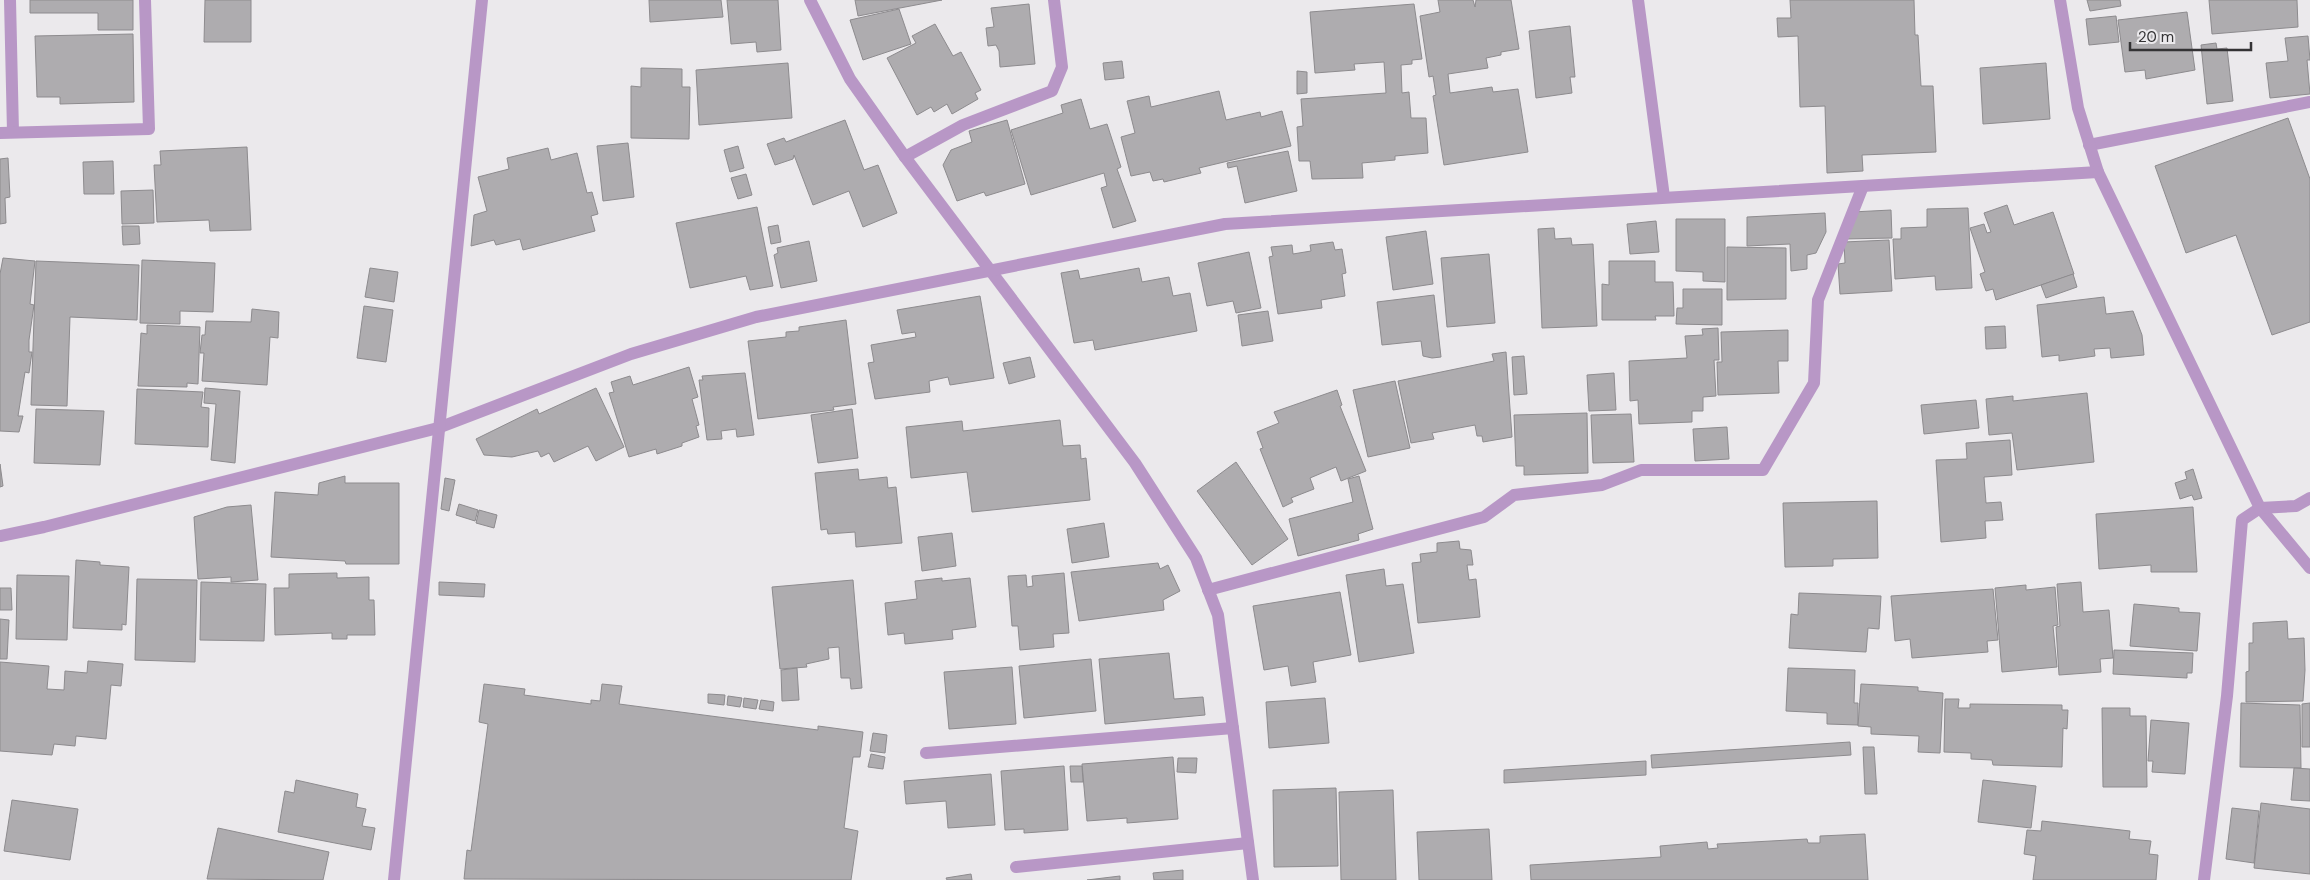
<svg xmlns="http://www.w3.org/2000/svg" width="2310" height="880" font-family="'DM Sans',sans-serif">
	<rect width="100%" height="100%" fill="#ebe9ec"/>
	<g fill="#aeacaf" stroke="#8d8b8e">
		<path d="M30,0h103v30h-35v-17h-68z"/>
		<path d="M205,0h46v42h-47z"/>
		<path d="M649,0h72l2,17 -73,5z"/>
		<path d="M727,0h51l3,50 -24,2 -1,-10 -25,2z"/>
		<path d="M855,0h87l-84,16z"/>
		<path d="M1438,0h35l2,7 1,-7h35l8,49 -18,3v3l-15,3 2,10 -40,6 2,19 42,-6 1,5 25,-3 10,63 -84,13 -11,-69 3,-1 -3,-19 -4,1 -9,-61 20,-4z"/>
		<path d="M1790,0h124l1,35h3l3,51h12l3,66 -74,3 1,16 -36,2 -2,-67 -25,1 -2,-71 -20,1 -1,-19h14z"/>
		<path d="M2087,0h33l1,6 -31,5z"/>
		<path d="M2209,0h88l1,27 -86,7z"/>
		<path d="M1029,4l6,60 -35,3 -1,-16 -3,-6 -8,1 -2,-18 8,-1 -3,-19z"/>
		<path d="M1414,4l8,55 -10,1v4l-11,1 1,28 7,-1 2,26h15l2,35 -33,3v4l-33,3 1,15 -51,1 -2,-18h-11l-2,-34 6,-1 -2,-27 85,-6 -2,-31 -30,2 1,6 -40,3 -5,-61z"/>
		<path d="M899,9l12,35 -48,16 -13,-40z"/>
		<path d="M2187,12l8,58 -49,9 -1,-9 -20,2 -7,-52z"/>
		<path d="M2116,16l3,26 -30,3 -3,-26z"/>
		<path d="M935,24l18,32 8,-4 20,38 -6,3 3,6 -26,15 -5,-10 -13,8 -3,-5 -14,8 -30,-57 29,-15 -4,-7z"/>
		<path d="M1570,26l5,51h-5l2,16 -36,5 -7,-67z"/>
		<path d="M133,34l1,68 -74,2v-7h-23l-2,-61z"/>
		<path d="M2308,36l2,24h-3l3,34 -40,4 -4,-35 22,-2 -3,-23z"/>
		<path d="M2216,43l1,6 10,-1 6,53 -26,3 -6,-59z"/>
		<path d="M1122,61l2,17 -19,2 -2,-17z"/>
		<path d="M788,63l4,55 -93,7 -3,-55z"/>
		<path d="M2046,63l4,56 -67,5 -3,-56z"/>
		<path d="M641,68l41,1v18h8l-1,52 -58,-1v-52l10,1z"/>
		<path d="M1297,71l10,1v21l-10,1z"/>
		<path d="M1219,91l7,29 34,-8 1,5 21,-6 9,35 -92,22 2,5 -37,9 -1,-3 -10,2 -3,-9 -19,4 -10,-39 14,-4 -8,-32 22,-5 2,11z"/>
		<path d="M1081,99l9,30 17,-5 14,43 -4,2 19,52 -23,7 -12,-40 6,-2 -3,-13 -73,22 -20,-65 52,-17 -2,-8z"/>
		<path d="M2288,118l22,61v143l-38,13 -36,-100 -50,18 -31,-87z"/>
		<path d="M845,120l19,50 14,-5 19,48 -34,14 -14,-36 -36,14 -19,-50 -1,4 -18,6 -8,-21 17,-6 2,4z"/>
		<path d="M1007,120l18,64 -39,12 -2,-4 -27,9 -14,-36 8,-15 21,-8 -3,-11z"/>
		<path d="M628,143l6,54 -31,4 -6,-55z"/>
		<path d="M738,146l6,22 -14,4 -6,-22z"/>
		<path d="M247,147l4,83 -41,1 -1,-11 -52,2 -3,-57h7l-1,-14z"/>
		<path d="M548,148l3,12 26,-7 10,40 5,-1 6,22 -7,2 4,15 -72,19 -3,-11 -24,6 -2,-5 -23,6 3,-31 13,-4 -9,-34 31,-8 -2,-11z"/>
		<path d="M1288,151l9,40 -52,12 -8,-37 -9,2 -1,-5z"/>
		<path d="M8,158l2,39 -5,1 1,25 -6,1v-65z"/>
		<path d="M113,161l1,33h-30l-1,-32z"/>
		<path d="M746,174l6,21 -14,4 -7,-21z"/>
		<path d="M153,190l1,33 -32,1 -1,-33z"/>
		<path d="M2007,205l7,20 39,-13 21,62 -78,26 -3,-11 -7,2 -6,-17 5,-2 -15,-44 14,-4 3,9 4,-1 -7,-19z"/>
		<path d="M757,207l16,79 -23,4 -4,-14 -56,12 -14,-65z"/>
		<path d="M1968,208l4,80 -36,2 -1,-14 -40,3 -2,-40h8v-11l26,-1v-18z"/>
		<path d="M1891,210l1,28 -49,1 9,-27z"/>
		<path d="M1825,213l1,19 -10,21 -9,2v14l-16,2 -1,-27 -43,2v-29z"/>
		<path d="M1676,219h49v63l-22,-1v-9l-27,-1z"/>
		<path d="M1656,221l3,31 -29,2 -3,-30z"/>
		<path d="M778,225l3,17 -10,2 -3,-17z"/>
		<path d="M122,226h17l1,18 -17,1z"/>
		<path d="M1554,228l1,11 16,-1 1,7 21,-1 4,82 -55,2 -4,-99z"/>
		<path d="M1426,231l7,53 -40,6 -7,-53z"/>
		<path d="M1889,240l3,51 -52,3 -2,-30 7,-1 -1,-21z"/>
		<path d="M809,241l8,40 -36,7 -7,-33 4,-2 -1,-5z"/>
		<path d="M1333,242l2,8 7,-1 4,24 -4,1 3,22 -24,4 1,8 -44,6 -9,-57 4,-1 -2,-9 21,-2 1,9 18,-3 -1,-6z"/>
		<path d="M1727,247l59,1v51l-59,1z"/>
		<path d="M1249,252l12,56 -25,5 -3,-12 -26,5 -9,-43z"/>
		<path d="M1489,254l6,69 -48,4 -6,-69z"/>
		<path d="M3,258l32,3 -5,43 4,1 -5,35v12h3l-3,21 -4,-1 -7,44h5l-4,16 -19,-1v-157z"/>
		<path d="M142,260l73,3 -2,49 -33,-1v13l-40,-1z"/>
		<path d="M36,261l103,4 -2,55 -67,-3 -3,89 -36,-1z"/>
		<path d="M1609,261h46v21h18l1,34h-19l1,4h-54v-36l7,1z"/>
		<path d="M370,268l28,4 -4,30 -29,-5z"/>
		<path d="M1139,268l3,14 27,-5 4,19 17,-3 7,38 -102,19 -2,-10 -19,3 -13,-70 17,-3 2,9z"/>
		<path d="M2073,274l4,13 -31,11 -5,-13z"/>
		<path d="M1683,289h39v36l-46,-1 1,-16h6z"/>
		<path d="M1434,295l7,62 -9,1 -9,-2 -2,-15 -39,4 -5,-43z"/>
		<path d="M980,296l14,82 -44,7 -2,-8 -19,4 1,11 -55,7 -7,-36 6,-1 -3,-17 45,-8 -1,-5 -13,2 -5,-24z"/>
		<path d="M2104,297l2,17 27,-3 9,24 2,20 -33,3 -1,-10 -16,1 1,7 -36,5v-6l-17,2 -5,-52z"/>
		<path d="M364,306l29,4 -7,52 -29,-4z"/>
		<path d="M252,309l27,3 -1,26 -8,-1 -3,48 -65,-4 2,-28h-4l2,-18h3l1,-14 45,1z"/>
		<path d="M1268,311l5,30 -31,5 -4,-31z"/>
		<path d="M846,320l10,84 -23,3 1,3 -76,9 -10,-78 38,-4v-5l13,-1v-4z"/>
		<path d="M147,325l53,2 -2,57 -11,-1v4l-49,-1 3,-53 6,1z"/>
		<path d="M2005,326l1,22 -20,1 -1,-22z"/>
		<path d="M1718,328l1,32h-5l2,36 -13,1v14h-11v11l-53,2 -1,-24 -8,1 -1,-40 58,-3 -2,-22 18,-1 -1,-6z"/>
		<path d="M1788,330v31h-10l1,32 -61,2 -1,-33h5l-1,-30z"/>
		<path d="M1506,352l6,85 -29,5 -1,-6h-5l-2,-11 -43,8 2,6 -23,4 -13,-62 96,-20 -2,-7z"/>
		<path d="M1524,356l3,38 -13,1 -2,-38z"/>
		<path d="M1030,357l5,20 -26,7 -6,-21z"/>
		<path d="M689,367l9,30 -6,2 7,26 -3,1 3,11 -17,6v3l-25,8 -1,-5 -27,8 -20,-64 5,-1 -3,-10 19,-6 3,9z"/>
		<path d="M745,373l9,62 -17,2 -1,-8 -15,2 1,8 -15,1 -8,-60h4l-1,-4z"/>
		<path d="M1614,373l2,37 -27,1 -2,-36z"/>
		<path d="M1395,381l15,67 -42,9 -15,-67z"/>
		<path d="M205,388l35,3 -5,72 -24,-3 5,-56 -12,-1z"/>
		<path d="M596,388l28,59 -28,14 -8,-15 -34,16 -5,-9 -8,4 -3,-6 -26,6 -28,-2 -8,-16 61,-30 2,5z"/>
		<path d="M137,389l66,3 -2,15 8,1 -1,39 -73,-3z"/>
		<path d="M1337,390l5,15 -2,1 26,65 -25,10 -5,-14 -26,11 4,11 -23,9 2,4 -10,5 -23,-58 3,-1 -6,-16 22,-9 -5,-11z"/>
		<path d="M2087,393l7,69 -77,8 -5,-37 -23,2 -3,-36 27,-3v5z"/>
		<path d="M1976,400l3,28 -55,6 -3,-29z"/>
		<path d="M36,409l68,2 -4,54 -66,-2z"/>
		<path d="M852,409l6,49 -40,5 -7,-48z"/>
		<path d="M1587,413l1,60 -64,2v-9h-8l-2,-51z"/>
		<path d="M1631,414l3,48 -41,1 -2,-48z"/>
		<path d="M1060,420l3,26 17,-1 1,14 5,-1 4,42 -118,12 -5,-40 -56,6 -5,-51 56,-6 1,10z"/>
		<path d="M1727,427l2,32 -34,2 -2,-32z"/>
		<path d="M2010,440l2,35 -28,2 2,26 15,-1 2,18 -18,1 1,17 -45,4 -5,-82 31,-1 -1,-16z"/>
		<path d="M1236,462l52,77 -36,26 -55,-74z"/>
		<path d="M0,464l3,22 -3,1z"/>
		<path d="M858,469l1,11 28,-3 1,11 8,-1 6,56 -46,4 -1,-15 -27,2 -1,-5 -6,1 -6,-57z"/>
		<path d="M2193,469l9,29 -8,2 -2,-5 -12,4 -5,-16 12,-4 -2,-7z"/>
		<path d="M345,476v7h54v81h-53l-1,-3 -74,-4 4,-65 43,3 1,-12z"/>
		<path d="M1359,476l14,53 -15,5 1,6 -61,16 -9,-37 64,-17 -5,-23z"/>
		<path d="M445,478l10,2 -6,31 -8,-2z"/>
		<path d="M1877,501l1,57 -45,1v7l-48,1 -2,-64z"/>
		<path d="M459,504l19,6 -3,11 -19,-6z"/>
		<path d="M251,505l7,75 -27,2v-5l-33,2 -4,-62 33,-10z"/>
		<path d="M2193,507l4,65h-46v-7l-52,4 -3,-55z"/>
		<path d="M479,510l18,5 -3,13 -18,-5z"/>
		<path d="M1104,523l5,34 -37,6 -5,-34z"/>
		<path d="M952,533l4,33 -34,5 -4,-34z"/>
		<path d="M1459,541l1,8 11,1 2,15h-6l2,15 7,-1 4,38 -62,6 -6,-60 9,-1 -1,-8 17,-2v-9z"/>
		<path d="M76,560l24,2v3l29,2 -3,58 -4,-1v6l-49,-2z"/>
		<path d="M1158,563l2,6 8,-4 12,26 -17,9 1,10 -85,11 -8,-49z"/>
		<path d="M1384,569l2,17 17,-2 11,69 -55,9 -13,-87z"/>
		<path d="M337,573v5l32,-1v23h5l1,35h-28v4h-15v-6l-57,2 -1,-47h15v-14z"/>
		<path d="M1064,573l5,60 -16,1 1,13 -34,3 -2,-24h-6l-4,-50 18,-1 1,12 6,-1 -1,-10z"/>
		<path d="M17,575l52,1 -2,64 -51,-1z"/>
		<path d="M942,578v3l28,-3 6,49 -24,3 1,9 -48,5 -1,-11 -16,2 -3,-32 32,-4 -2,-18z"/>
		<path d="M137,579l60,1 -2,82 -60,-2z"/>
		<path d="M853,580l9,108 -11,1 -1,-11h-9l-2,-31 -11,1 1,11 -23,5 1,3 -27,2 -8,-82z"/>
		<path d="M201,582l65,2 -2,57 -64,-1z"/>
		<path d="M439,582l46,2 -1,13 -45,-2z"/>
		<path d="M2081,582l2,30 26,-2 4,48 -13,1 1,13 -42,3 -3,-48 4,-1 -3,-42z"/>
		<path d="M2026,585v5l29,-3 3,38 -5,1 4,41 -55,5 -7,-84z"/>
		<path d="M0,588h11l1,22h-12z"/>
		<path d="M1993,589l5,51 -11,1 1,11 -76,6 -2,-19 -15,2 -4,-45z"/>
		<path d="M1340,592l11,63 -38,7 3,20 -25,4 -3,-20 -24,4 -11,-64z"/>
		<path d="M1799,593l82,3 -2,33 -11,-1 -2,24 -77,-4 2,-34 7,1z"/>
		<path d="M2134,604l45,4v4l21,1 -3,38 -67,-5z"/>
		<path d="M0,619l9,1 -2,39h-7z"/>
		<path d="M2287,621l1,18 16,-1 1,32 -2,31 -57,1v-30l3,-1v-28h4v-20z"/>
		<path d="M2114,650l79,3 -1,20h-5v5l-74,-4z"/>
		<path d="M1169,653l5,46 29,-2 2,18 -100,9 -6,-65z"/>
		<path d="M1091,659l5,52 -72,7 -5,-52z"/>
		<path d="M88,661l35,3 -2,22 -10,-1 -5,54 -30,-3 -1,10 -21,-2 -2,11 -52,-4v-89l49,4 -2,23 17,1 1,-19 22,2z"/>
		<path d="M1012,667l4,57 -67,5 -5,-57z"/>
		<path d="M797,668l2,32 -17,1 -1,-31z"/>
		<path d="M1788,668l67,2 -1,33h4v22l-31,-1v-11l-41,-2z"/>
		<path d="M484,684l41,5 -1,6 67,9v-4l9,1 2,-17 20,2 -3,18 199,26v-4l45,6 -3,25h-7l-9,71 14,3 -7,49 -387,-1 3,-29 4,1 17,-127 -9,-2z"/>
		<path d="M1861,684l57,3v4l25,2 -3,60 -22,-1 1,-16 -48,-2v-7l-13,-1z"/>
		<path d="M708,694l17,1 -1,10 -16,-2z"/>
		<path d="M728,696l14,2 -2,9 -13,-2z"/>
		<path d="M744,698l14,2 -2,9 -13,-2z"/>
		<path d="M1325,698l4,45 -60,5 -3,-46z"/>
		<path d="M1945,699h14l-1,9h12v-4l92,1v5h6l-1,19 -4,-1 -1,39 -69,-2 -1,-5 -21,-1v-6l-27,-1z"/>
		<path d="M761,700l13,2 -1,9 -14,-2z"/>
		<path d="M2241,703l59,2 1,63 -61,-1z"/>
		<path d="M2310,703v44h-8v-43z"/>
		<path d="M2102,708h28v8h16l1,71h-44z"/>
		<path d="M2151,720l38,3 -4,51 -33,-2 1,-11h-5z"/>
		<path d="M873,733l14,2 -2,18 -15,-2z"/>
		<path d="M1850,742l1,13 -199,13 -1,-13z"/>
		<path d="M1863,747h11l3,47h-12z"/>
		<path d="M871,754l14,3 -2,12 -15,-2z"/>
		<path d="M1173,757l5,62 -51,4v-5l-40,3 -5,-57z"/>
		<path d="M1178,758h19l-1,15 -19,-1z"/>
		<path d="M1646,761v14l-142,8v-13z"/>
		<path d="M1064,766l4,64 -44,3v-4l-19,1 -4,-59z"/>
		<path d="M1070,766h12l1,16h-12z"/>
		<path d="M2294,768l16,1v32l-19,-1z"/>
		<path d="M991,774l4,51 -47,3 -2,-27 -40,3 -2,-23z"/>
		<path d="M296,780l62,14 -2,13 10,2 -4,17 13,2 -4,22 -93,-18 7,-41 9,2z"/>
		<path d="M1983,780l53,6 -5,42 -53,-6z"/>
		<path d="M1336,788l2,78 -64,1 -1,-77z"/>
		<path d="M1393,790l3,90h-55l-2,-88z"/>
		<path d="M12,800l66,9 -8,51 -66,-9z"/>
		<path d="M2261,803l49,6v65l-56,-6z"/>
		<path d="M2232,808l27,3 -5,52 -28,-4z"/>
		<path d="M2042,821l88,10 -1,8 22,2 -2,13 9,1 -2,25h-123l3,-24 -12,-2 3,-24 14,1z"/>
		<path d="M218,828l111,24 -6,28 -116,-1z"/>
		<path d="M1489,829l3,51h-73l-2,-48z"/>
		<path d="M1865,834l3,46h-337l-1,-15 131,-8 -1,-11 47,-4 1,7 10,-1 -1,-4 90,-5 1,4h12v-7z"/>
		<path d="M1183,870v10h-29l-1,-7z"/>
		<path d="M971,874l1,6h-25l-1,-2z"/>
		<path d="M1120,876v4h-33z"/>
	</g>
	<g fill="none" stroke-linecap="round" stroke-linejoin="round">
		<g stroke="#b897c6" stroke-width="12">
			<path d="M10,0l3,132"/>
			<path d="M0,133l149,-4 -4,-129"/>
			<path d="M2089,145l221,-43"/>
			<path d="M905,157l58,-32 89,-34 10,-24 -8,-67"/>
		</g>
		<g stroke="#b897c6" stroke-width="12">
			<path d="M810,0l40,79 55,78 230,306 61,95 22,57 35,265"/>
			<path d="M1638,0l26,197"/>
			<path d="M2060,0l18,108 20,64 162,336 50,60"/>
			<path d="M0,536l44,-9 394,-99 193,-74 125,-37 469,-93 873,-52"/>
			<path d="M1208,590l276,-73 30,-22 88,-10 39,-15h122l51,-87 4,-83 45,-114"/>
			<path d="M926,753l307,-25"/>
			<path d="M1016,867l232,-24"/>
			<path d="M394,880l88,-880"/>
			<path d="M2204,880l23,-184 15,-176 18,-12 36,-2 14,-8"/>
		</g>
	</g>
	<path d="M2130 42v8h121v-8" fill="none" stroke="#343335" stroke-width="2.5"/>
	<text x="2138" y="42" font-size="15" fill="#343335" stroke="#ebe9ec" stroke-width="4" paint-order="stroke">20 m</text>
</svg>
